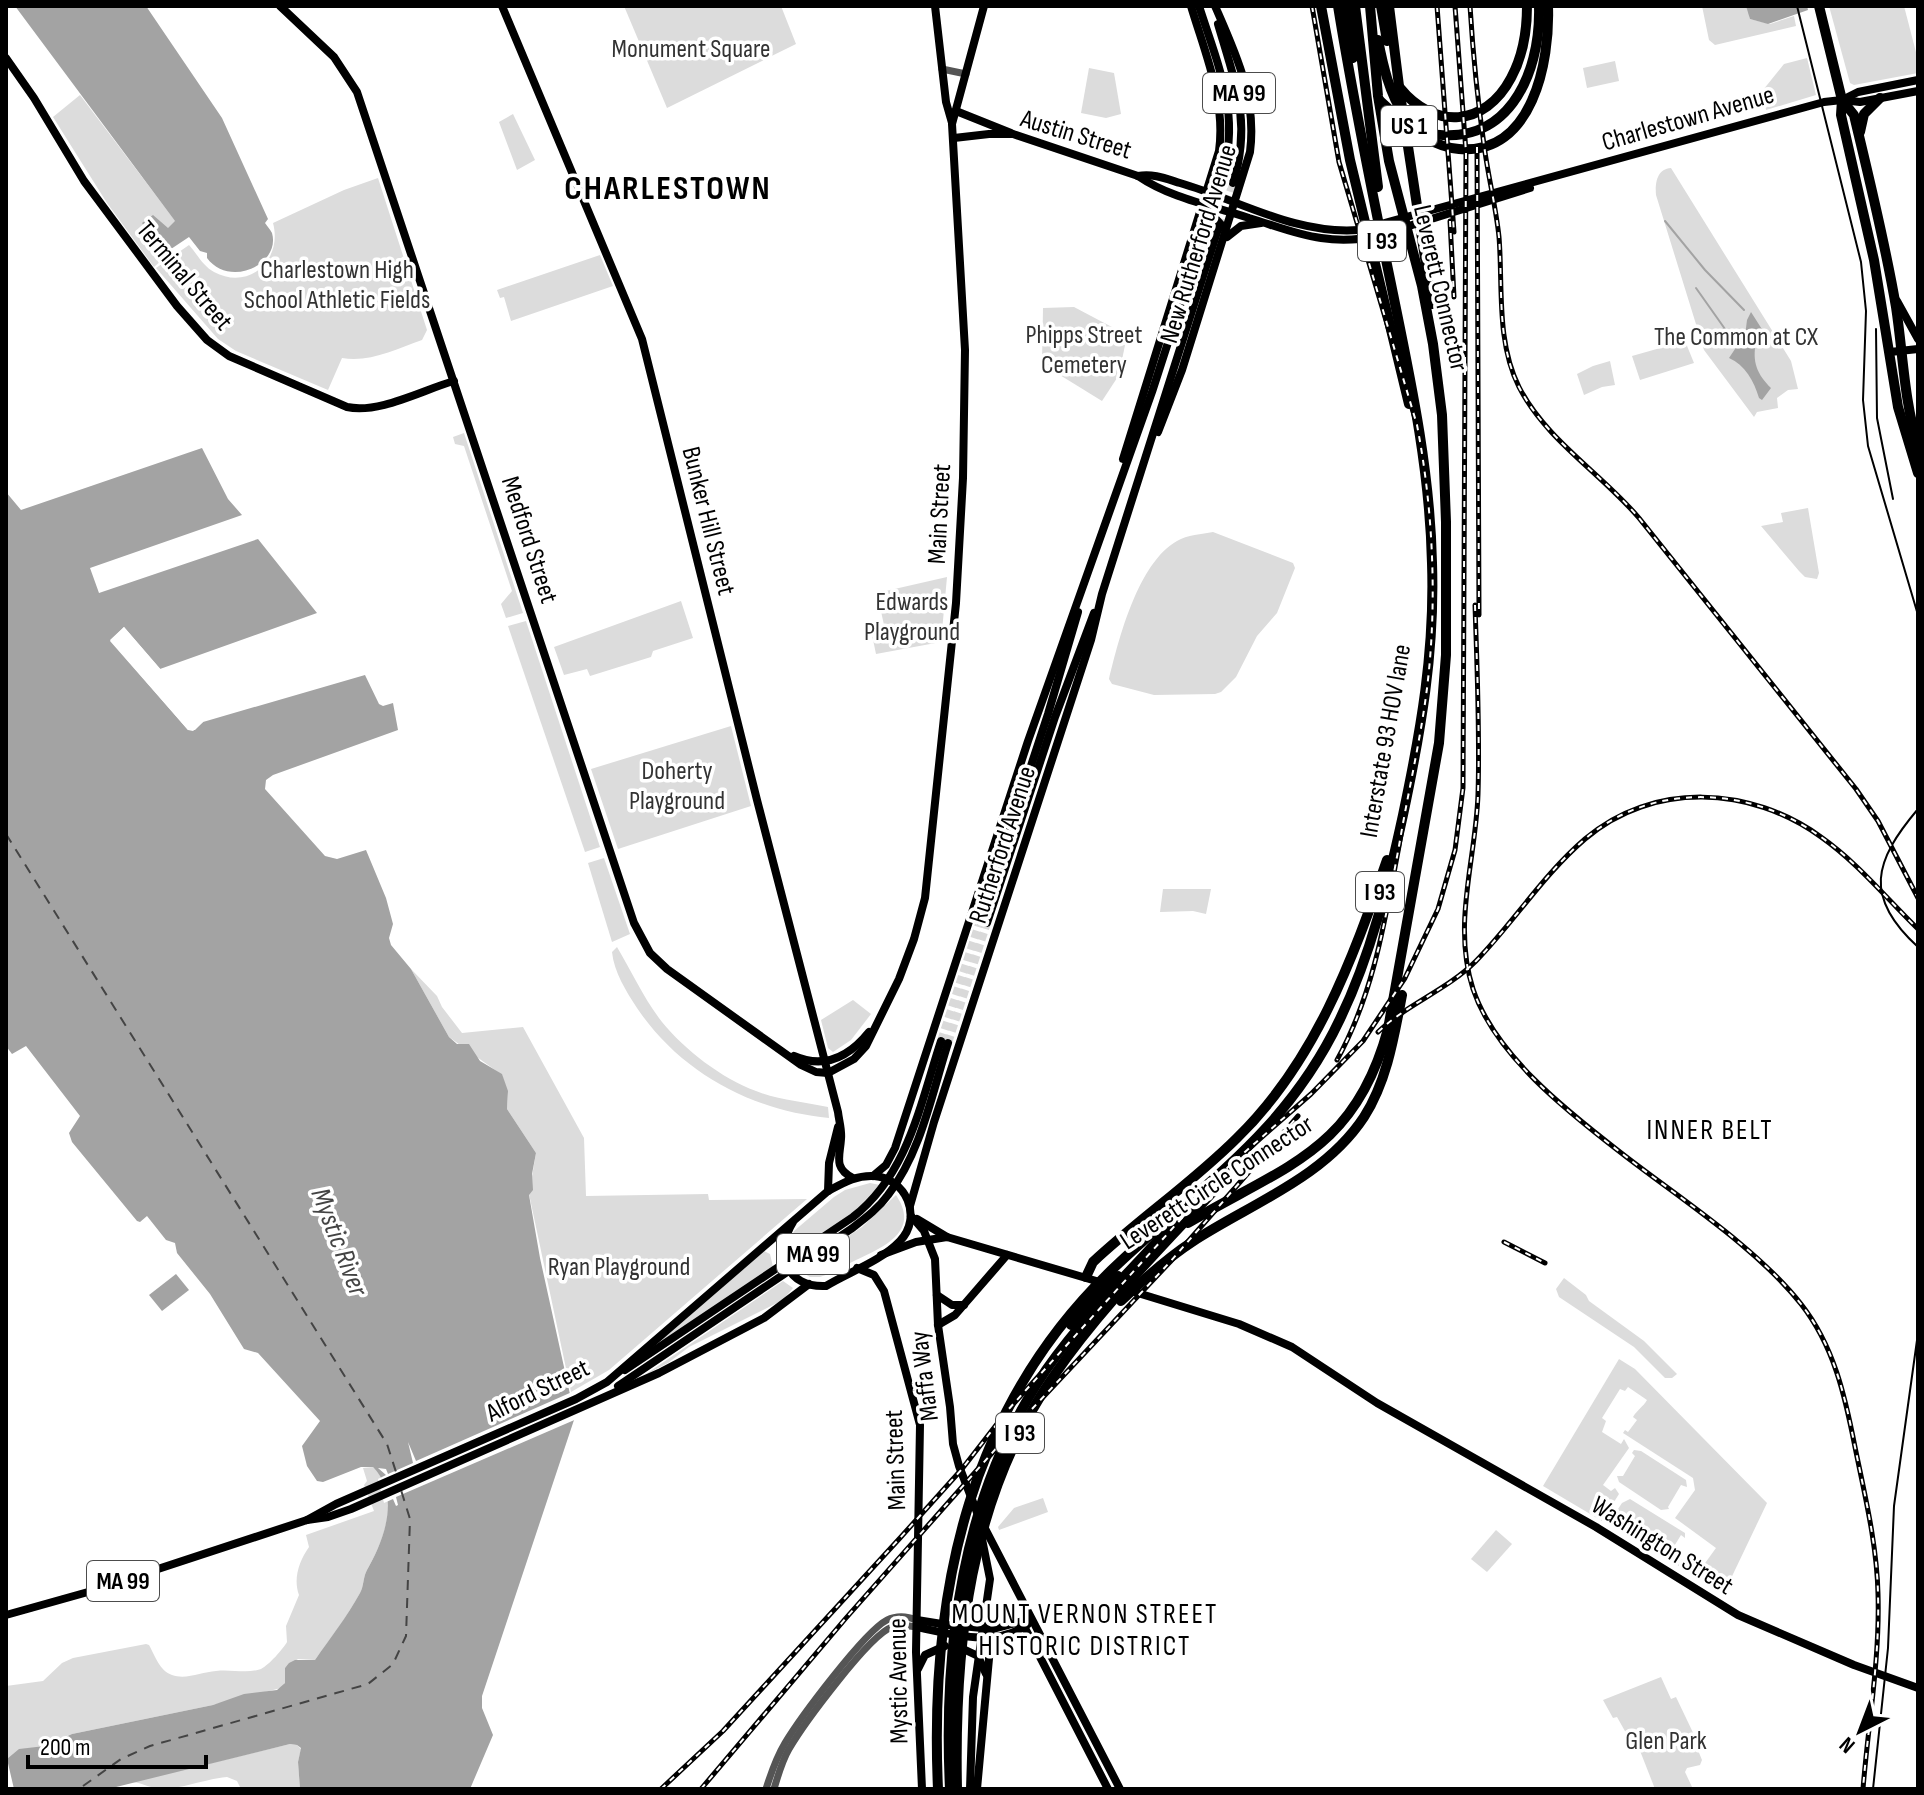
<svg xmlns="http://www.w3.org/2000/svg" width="1924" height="1795" font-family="'Sofia Sans Condensed',sans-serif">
	<rect width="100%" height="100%" fill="#fff"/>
	<g fill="#dcdcdc">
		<path d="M624,6h157l15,38 -129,64z"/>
		<path d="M1702,6h46l2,13 20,5 24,-8 2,10 -81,19 -6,-5z"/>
		<path d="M1829,6h75l14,54v13l-64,12 -4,-2z"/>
		<path d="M1807,58l9,37 -50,15 -3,-20 21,-26z"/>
		<path d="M1615,61l4,20 -32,7 -4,-20z"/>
		<path d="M1089,68l25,5 7,41 -15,4 -25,-5z"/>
		<path d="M80,95l96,127 -23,20 8,10 2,7 -9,8 -47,-64 -54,-86z"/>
		<path d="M513,114l22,46 -18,10 -18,-48z"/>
		<path d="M1671,168l120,193 7,28 -10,1 -11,8 1,10 -21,4 -3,5 -50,-67 -48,-155c-1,-12 1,-26 15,-27z"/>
		<path d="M378,178l49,152 -5,10c-26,9 -53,23 -80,18l-14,32 -92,-39 -18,-12 -62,-71 33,-23c8,9 14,21 25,27 35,19 69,-12 59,-49l71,-33z"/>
		<path d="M600,255l13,31 -102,35 -7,-24 -4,1 -3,-8z"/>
		<path d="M1074,307l53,28 -8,40 -17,26 -60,-37 1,-56z"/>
		<path d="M1685,341l9,22 -54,17 -8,-24z"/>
		<path d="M1610,361l5,24 -13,2 -18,8 -7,-21 16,-8z"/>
		<path d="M464,433l59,180 -17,5 -5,-14 11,-13 -48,-145 -9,-2 -2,-7z"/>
		<path d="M1808,508l11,65 -2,6 -12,-2 -6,-6 -38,-45 22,-4 -2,-9z"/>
		<path d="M1213,532l80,31 2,5 -18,45 -20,23 -21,41 -15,15 -6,2 -61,1 -42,-11 -3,-5c10,-41 29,-116 68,-138 10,-6 25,-7 36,-9z"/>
		<path d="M947,577l-6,65 -65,12 -5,-24 13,-5 -7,-32z"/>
		<path d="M681,601l12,37 -40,13 -2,6 -61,19 -3,-7 -23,6 -10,-28z"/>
		<path d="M526,621l74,226 -15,5 -77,-226z"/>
		<path d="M731,726l20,80 -133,43 -27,-80z"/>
		<path d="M604,858l26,76 -18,8 -24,-79z"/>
		<path d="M1163,889h48l-5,25 -13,-3 -33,1z"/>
		<path d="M617,947c15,25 27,52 45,75 23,28 59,56 94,69 22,9 49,11 72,16l1,11c-77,-7 -149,-46 -192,-110 -11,-17 -23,-36 -25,-56z"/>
		<path d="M411,969l26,27 5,11 20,26 61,-6 61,111 2,58 122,-2 1,6 98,-1 -198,171 -38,22 -42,-198 7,-41 -29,-44 1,-15 -6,-19 -53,-38z"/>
		<path d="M853,1000l18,14 -20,26 -18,12 -5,-4 -7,-28z"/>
		<path d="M870,1183l10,2 -28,29 -63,43 -2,-10 7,-16 40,-34 11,-7z"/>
		<path d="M896,1195c25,37 -13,52 -40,65 -12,6 -23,13 -36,17h-10l-12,-7 64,-43z"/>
		<path d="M764,1251l6,3 3,13 -122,82z"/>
		<path d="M1564,1278l22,17 3,6 55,40 33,33 -5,4h-7l-31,-31 -75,-50 -3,-8z"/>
		<path d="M783,1281l10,7 -10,12 -94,47 -21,16 -25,13z"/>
		<path d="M1619,1359l16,10 132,134 -43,90 -116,-69 14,-21 8,-4 55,34v5l-4,-3 -8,13 4,3 -1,4 20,13 4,-3 3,1 13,-18 -41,-30 20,-28 -2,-12 -70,-45 2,-3 3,2 9,-12 -4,-3c4,-7 10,-10 14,-17l-19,-13 -3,4 -5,-2 -18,29 4,3 -4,11 19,12 3,-5 5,9 -26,37 8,6 4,-3 4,6 -17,27 -59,-35z"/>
		<path d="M1634,1450l7,1 45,29 1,7 -6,-2 -13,22 1,2 -8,1 -42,-28 -2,-6h6l12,-20 -3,-3z"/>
		<path d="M373,1467c29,28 11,73 -6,103 -4,7 -3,16 -7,23 -13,24 -30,46 -45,67l-17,-1 -13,9v15l-4,5 -68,17 -141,29 -65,25 -1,-73 37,-5 19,-18 11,-5 73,-14 3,1c6,11 11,26 23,30 14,5 30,-3 44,-4 15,-2 31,3 45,-2 8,-4 22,-20 26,-27l-1,-16 13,-31c-6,-16 0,-34 10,-48l-3,-12 68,-24 -10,-26 3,-4 -4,-13z"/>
		<path d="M1043,1498l5,14 -49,18 -1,-3 16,-19z"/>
		<path d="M1496,1530l16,14 -25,28 -16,-13z"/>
		<path d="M1661,1677l10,22 5,-2 21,44 -2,2 7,17 -2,5 -13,3 -2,4 8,17h-38l-20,-51 -5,2 -13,-23 -4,1 -10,-18z"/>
		<path d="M290,1744l7,1 4,4 -3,13 2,27h-59l-4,-8 -10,-4c-22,2 -42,11 -64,12 -12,0 -19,-6 -31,-7z"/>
	</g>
	<g fill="#a3a3a3">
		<path d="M15,6h131l76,112 46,101 -3,4c2,3 5,6 7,10 9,32 -43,55 -65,25v-5l-7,-2 -11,-14 -24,16 -4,-1 -19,-29 11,-8 15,13 7,-7z"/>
		<path d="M1746,6h61l1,4 -40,14 -18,-5z"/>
		<path d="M1751,312l14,22 -9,8c-4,20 1,32 15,46l-9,12 -3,-2c-5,-17 -14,-33 -30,-40l8,-12 7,-2 3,-24z"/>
		<path d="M202,448l26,51 14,16 -152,53 9,25 159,-54 59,74 -157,56 -36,-42 -14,14 78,89h7l8,-8 162,-47 14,29 4,2 10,-3 5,27 -125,45 -7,5 -1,9 60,67 12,3 29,-9 20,48 7,26 -4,14 2,7 20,24 38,68 8,7h12l11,17 22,13 6,17 -1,18 29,44 -4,21 1,16 -4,5 11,63 35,159 -93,279v12l11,27 -23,54h-170l-2,-27 3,-14 -4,-3 -7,-1 -182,45h-94l-7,-30 12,-10 26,-3 27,-12 141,-29 31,-11 33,-4 8,-7v-15l4,-5 6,-3h20c15,-22 32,-43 45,-67 4,-7 3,-16 7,-23 17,-30 34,-74 6,-103h-12l-38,15 -6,-1 -10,-15 -5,-20 18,-25 -62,-68 -14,-4 -34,-55 -33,-41 -2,-10 -9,-3 -19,-24 -7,6 -3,-1 -65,-79 -3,-9 11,-17 -54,-70 -14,8 -6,-8v-554l15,18z"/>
		<path d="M176,1274l13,16 -27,21 -13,-16z"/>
	</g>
	<g fill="#fff">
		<path d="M124,627l39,45 -5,-1 -34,-39 -8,8 75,87 9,-9 3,4 -10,9 -5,-1 -78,-90z"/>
		<path d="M572,1392l7,26 -183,79 2,8 -2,1 -3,-7 -9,4 -6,-24 8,-4 -8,-7 8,1 2,5 25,-11 -5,-21 8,19z"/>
	</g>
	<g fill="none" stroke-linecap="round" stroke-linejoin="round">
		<g stroke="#a3a3a3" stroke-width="2">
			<path d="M1665,221l40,49 39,40"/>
			<path d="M1696,288l41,58"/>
		</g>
		<g stroke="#444" stroke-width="2" stroke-dasharray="10 8" stroke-linecap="butt">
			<path d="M6,834l381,610 9,28"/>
			<path d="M83,1786l38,-27 29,-13 218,-62 25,-20 13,-28 4,-117 -9,-29"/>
		</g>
		<g stroke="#d9d9d9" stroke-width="8" stroke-dasharray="8 4" stroke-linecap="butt">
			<path d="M1207,222l14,-43"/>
			<path d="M1219,226l14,-43"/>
			<path d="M941,1041l39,-120"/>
			<path d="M948,1043l39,-120"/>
		</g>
		<g stroke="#555" stroke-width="7">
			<path d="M942,69l24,5"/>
			<path d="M766,1789c5,-16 10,-31 19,-46 15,-25 79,-111 102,-123 10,-5 20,-4 30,0"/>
			<path d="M774,1789c4,-14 8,-28 15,-40 14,-24 80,-114 103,-122 8,-3 17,-1 25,0"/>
		</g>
		<g stroke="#000" stroke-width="8">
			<path d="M280,6l54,51 23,35 277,831 16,30 17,16 134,96 15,7 12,1 26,-14 12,-13 33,-67 15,-40 11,-41 31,-295 7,-125 2,-128 -13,-226 32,-118"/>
			<path d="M502,6l140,333 115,461 81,312c1,9 4,18 3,27 -1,17 -8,29 12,39"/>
			<path d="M935,6l11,96 6,21"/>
			<path d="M1199,6c19,60 43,110 22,173"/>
			<path d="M1218,24c17,58 34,99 15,159"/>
			<path d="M6,58l28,40 50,83 93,125 30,34 22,16 118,51c32,7 75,-17 107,-26"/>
			<path d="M1842,100l16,-8 60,-12"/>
			<path d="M956,111l55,22"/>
			<path d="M954,138l35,-4h24l125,42c32,22 75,30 111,42 24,7 48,17 72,20 19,3 38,2 56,-2l153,-48"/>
			<path d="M1138,176c15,-3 29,3 42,7 59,17 115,52 179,47l465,-128 18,-2 18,2 58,-11"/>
			<path d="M1201,221l7,-3h7l10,11"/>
			<path d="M1227,237l14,-11 20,-3"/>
			<path d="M1897,301l21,38"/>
			<path d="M1890,352l28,-3"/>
			<path d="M1158,432l24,-62 68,-218c7,-54 -14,-98 -35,-146"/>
			<path d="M1123,459l96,-308c7,-50 -14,-98 -28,-145"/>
			<path d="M980,921l68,-207 30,-102"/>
			<path d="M987,923l68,-206 39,-104"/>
			<path d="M794,1056c30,13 55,1 75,-24"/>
			<path d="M873,1176l13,-11 9,-17 133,-407 124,-349 55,-170"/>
			<path d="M828,1191l1,-28 9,-36"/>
			<path d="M910,1206l24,-84 157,-482 11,-46 117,-368"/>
			<path d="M911,1216l13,15 11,28 3,66 12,82 3,37 6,22 19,49 142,274"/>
			<path d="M917,1219l30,18"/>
			<path d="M881,1255l35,-13 31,-5 156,46"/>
			<path d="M857,1268l17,7 10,16 36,134 -4,227 6,137"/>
			<path d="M1128,1290l111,34 53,23 85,56 219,124 142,88 116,50 64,23"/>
			<path d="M937,1295l15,10h12"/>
			<path d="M938,1325l17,-10 52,-60"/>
			<path d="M625,1370l228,-153c55,-43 67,-112 88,-176"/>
			<path d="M618,1386l233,-157c13,-10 27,-20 37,-34 33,-42 44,-102 60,-152"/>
			<path d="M307,1520l29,-16 240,-105 31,-17 221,-191c15,-8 28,-16 46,-15 32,2 49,41 26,65 -19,20 -51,31 -74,45 -41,2 -52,-34 -33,-64"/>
			<path d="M6,1615l82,-23 219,-72 21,-3 23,-8 308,-136 105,-55 45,-34"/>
			<path d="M917,1620l31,5"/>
			<path d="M1025,1620v8l83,161"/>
			<path d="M961,1626l32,3 37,-10"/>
			<path d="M917,1627c34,7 80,21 111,-3"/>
			<path d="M959,1647l19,9 8,18"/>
			<path d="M918,1669l7,-14 20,-9"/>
			<path d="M970,1789l3,-92 17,-118 -8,-40"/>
			<path d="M977,1789l14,-152 -3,-8"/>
		</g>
		<g stroke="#000" stroke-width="10">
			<path d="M1321,6l29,154 59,244"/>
			<path d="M1346,6l7,52"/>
			<path d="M1355,6l23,181"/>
			<path d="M1381,6l6,35"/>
			<path d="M1389,6l11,88 32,210"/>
			<path d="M1819,6l23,94 -1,15 33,145 24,147 20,66"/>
			<path d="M1378,40c5,25 11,53 26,75 12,19 32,32 55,34 74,6 91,-88 89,-143"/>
			<path d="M1400,88c34,42 85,39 111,-10 12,-22 16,-47 16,-72"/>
			<path d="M1379,100l26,24"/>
			<path d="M1842,100l12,15c15,63 31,127 42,192 7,46 8,94 22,139"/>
			<path d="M1423,132c83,20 118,-56 116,-126"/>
			<path d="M1860,132l4,-18 16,-16"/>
			<path d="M1188,1223c98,-58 167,-72 200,-194l51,-286 7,-88v-133l-4,-107 -9,-71 -11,-58 -33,-125 -11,-65 -8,-90"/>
			<path d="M1086,1277l7,-15c46,-43 99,-79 144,-124 78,-76 115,-177 150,-278"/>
			<path d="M1121,1301c22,-21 45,-42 71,-59 58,-38 132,-64 172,-125 23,-36 30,-80 38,-122"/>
			<path d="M1071,1325l47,-49"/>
			<path d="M938,1789c-9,-197 31,-387 181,-526 86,-81 168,-132 221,-244 31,-64 48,-135 63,-204 18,-85 32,-164 29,-252 -2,-95 -22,-186 -41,-279 -19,-92 -38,-185 -53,-278"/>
			<path d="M950,1789c-7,-145 12,-296 96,-419 38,-54 87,-102 132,-151"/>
			<path d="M957,1789c-3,-144 12,-290 96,-412 48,-70 110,-131 167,-193"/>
		</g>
		<g stroke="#000" stroke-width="2">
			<path d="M1797,6l64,256 5,49 -3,89 5,46 50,169"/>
			<path d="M1876,329l1,89 16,81"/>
			<path d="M1918,809c-44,52 -55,88 0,138"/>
			<path d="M1873,1789l15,-141 6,-142 24,-173"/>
		</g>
		<g stroke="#000" stroke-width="5">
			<g id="rail">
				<path d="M1312,6l27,156 78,263c17,88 21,189 8,278 -7,48 -18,95 -26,143 -14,74 -25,147 -62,214"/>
				<path d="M1437,6l17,226"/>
				<path d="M1470,6c3,49 8,98 15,146 4,28 11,56 14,85 4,49 -3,104 20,150 27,53 82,86 120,131l217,271 22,32 40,77"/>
				<path d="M1477,147l2,468"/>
				<path d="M1450,221l4,76"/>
				<path d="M1475,605c2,63 5,127 3,189 -2,65 -26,130 -5,195 22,66 94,122 147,163 59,46 135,94 181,152 33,42 44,92 54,143 10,49 22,98 23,147 2,65 -10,131 -15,195"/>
				<path d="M1378,1032c29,-28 69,-42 98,-71 38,-39 67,-86 109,-122 68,-58 166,-53 236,-2 37,26 65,61 97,92"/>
				<path d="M1504,1242l41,21"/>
				<path d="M661,1789l62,-58 177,-193 62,-69 45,-58 222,-245 82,-72 52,-53 42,-63 33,-69 17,-59 8,-62 3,-636 -11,-146"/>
				<path d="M701,1789l145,-171 170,-192 154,-164 128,-146"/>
			</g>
		</g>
		<use href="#rail" stroke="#fff" stroke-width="2" stroke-dasharray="6" stroke-linecap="butt"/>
	</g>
	<g text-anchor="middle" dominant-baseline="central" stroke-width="7" stroke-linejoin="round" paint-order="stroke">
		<g fill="#fff" stroke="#4c4c4c" stroke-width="2">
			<rect x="1203" y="73" width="72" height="40" rx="6"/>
			<rect x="1381" y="106" width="56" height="40" rx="6"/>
			<rect x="1358" y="221" width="48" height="40" rx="6"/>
			<rect x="1356" y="872" width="48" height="40" rx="6"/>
			<rect x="777" y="1234" width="72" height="40" rx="6"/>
			<rect x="996" y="1413" width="48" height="40" rx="6"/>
			<rect x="87" y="1561" width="72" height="40" rx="6"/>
		</g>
		<g font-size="24" font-weight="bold" fill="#000">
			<text x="1239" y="93">MA 99</text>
			<text x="1409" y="126">US 1</text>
			<text x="1382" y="241">I 93</text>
			<text x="1380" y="892">I 93</text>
			<text x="813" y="1254">MA 99</text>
			<text x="1020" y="1433">I 93</text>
			<text x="123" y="1581">MA 99</text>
		</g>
		<g font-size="26" fill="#333" stroke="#fff">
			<text x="691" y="49">Monument Square</text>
			<text x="337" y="270">Charlestown High<tspan x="337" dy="30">School Athletic Fields</tspan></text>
			<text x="1084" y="335">Phipps Street<tspan x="1084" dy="30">Cemetery</tspan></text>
			<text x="1736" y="337">The Common at CX</text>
			<text x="912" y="602">Edwards<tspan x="912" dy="30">Playground</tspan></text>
			<text x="677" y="771">Doherty<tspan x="677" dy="30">Playground</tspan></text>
			<text x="619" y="1267">Ryan Playground</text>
			<text x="1666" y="1741">Glen Park</text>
		</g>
		<g font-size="26" fill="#000" stroke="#fff">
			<text transform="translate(1688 119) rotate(-16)">Charlestown Avenue</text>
			<text transform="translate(1076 135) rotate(17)">Austin Street</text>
			<text transform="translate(1199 244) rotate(-73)">New Rutherford Avenue</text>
			<text transform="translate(184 276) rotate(50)">Terminal Street</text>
			<text transform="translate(1440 288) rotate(77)">Leverett Connector</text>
			<text transform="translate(940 514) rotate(-87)">Main Street</text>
			<text transform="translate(708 521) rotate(76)">Bunker Hill Street</text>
			<text transform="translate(529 540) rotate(72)">Medford Street</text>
			<text transform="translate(1386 741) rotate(-80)">Interstate 93 HOV lane</text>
			<text transform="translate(1003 845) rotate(-72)">Rutherford Avenue</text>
			<text transform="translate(1217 1183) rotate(-33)">Leverett Circle Connector</text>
			<text transform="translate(925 1376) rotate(-97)">Maffa Way</text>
			<text transform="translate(538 1391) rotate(-26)">Alford Street</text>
			<text transform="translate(896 1460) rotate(-92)">Main Street</text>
			<text transform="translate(1662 1546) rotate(32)">Washington Street</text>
			<text transform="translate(899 1681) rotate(-91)">Mystic Avenue</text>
		</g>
		<g font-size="28" letter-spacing="2" fill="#000" stroke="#fff">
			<text x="1710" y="1130">INNER BELT</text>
			<text x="1085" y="1614">MOUNT VERNON STREET<tspan x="1085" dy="32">HISTORIC DISTRICT</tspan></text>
		</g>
		<g font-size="28" font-style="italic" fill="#444" stroke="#fff">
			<text transform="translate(339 1242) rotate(69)">Mystic River</text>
		</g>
		<g font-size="34" font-weight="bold" letter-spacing="2" fill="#000" stroke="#fff">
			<text x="668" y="188">CHARLESTOWN</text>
		</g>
	</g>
	<rect width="1924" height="1795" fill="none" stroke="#000000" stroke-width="16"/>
	<g transform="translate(1860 1731) rotate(222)" stroke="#ffffff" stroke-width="6" paint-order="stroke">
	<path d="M0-6L14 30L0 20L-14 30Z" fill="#000000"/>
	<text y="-12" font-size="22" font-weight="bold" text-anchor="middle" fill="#000000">N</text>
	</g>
	<path d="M28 1755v12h178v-12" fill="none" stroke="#000000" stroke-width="4"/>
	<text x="40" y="1755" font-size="24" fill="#000000" stroke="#ffffff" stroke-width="6" paint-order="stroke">200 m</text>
</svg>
